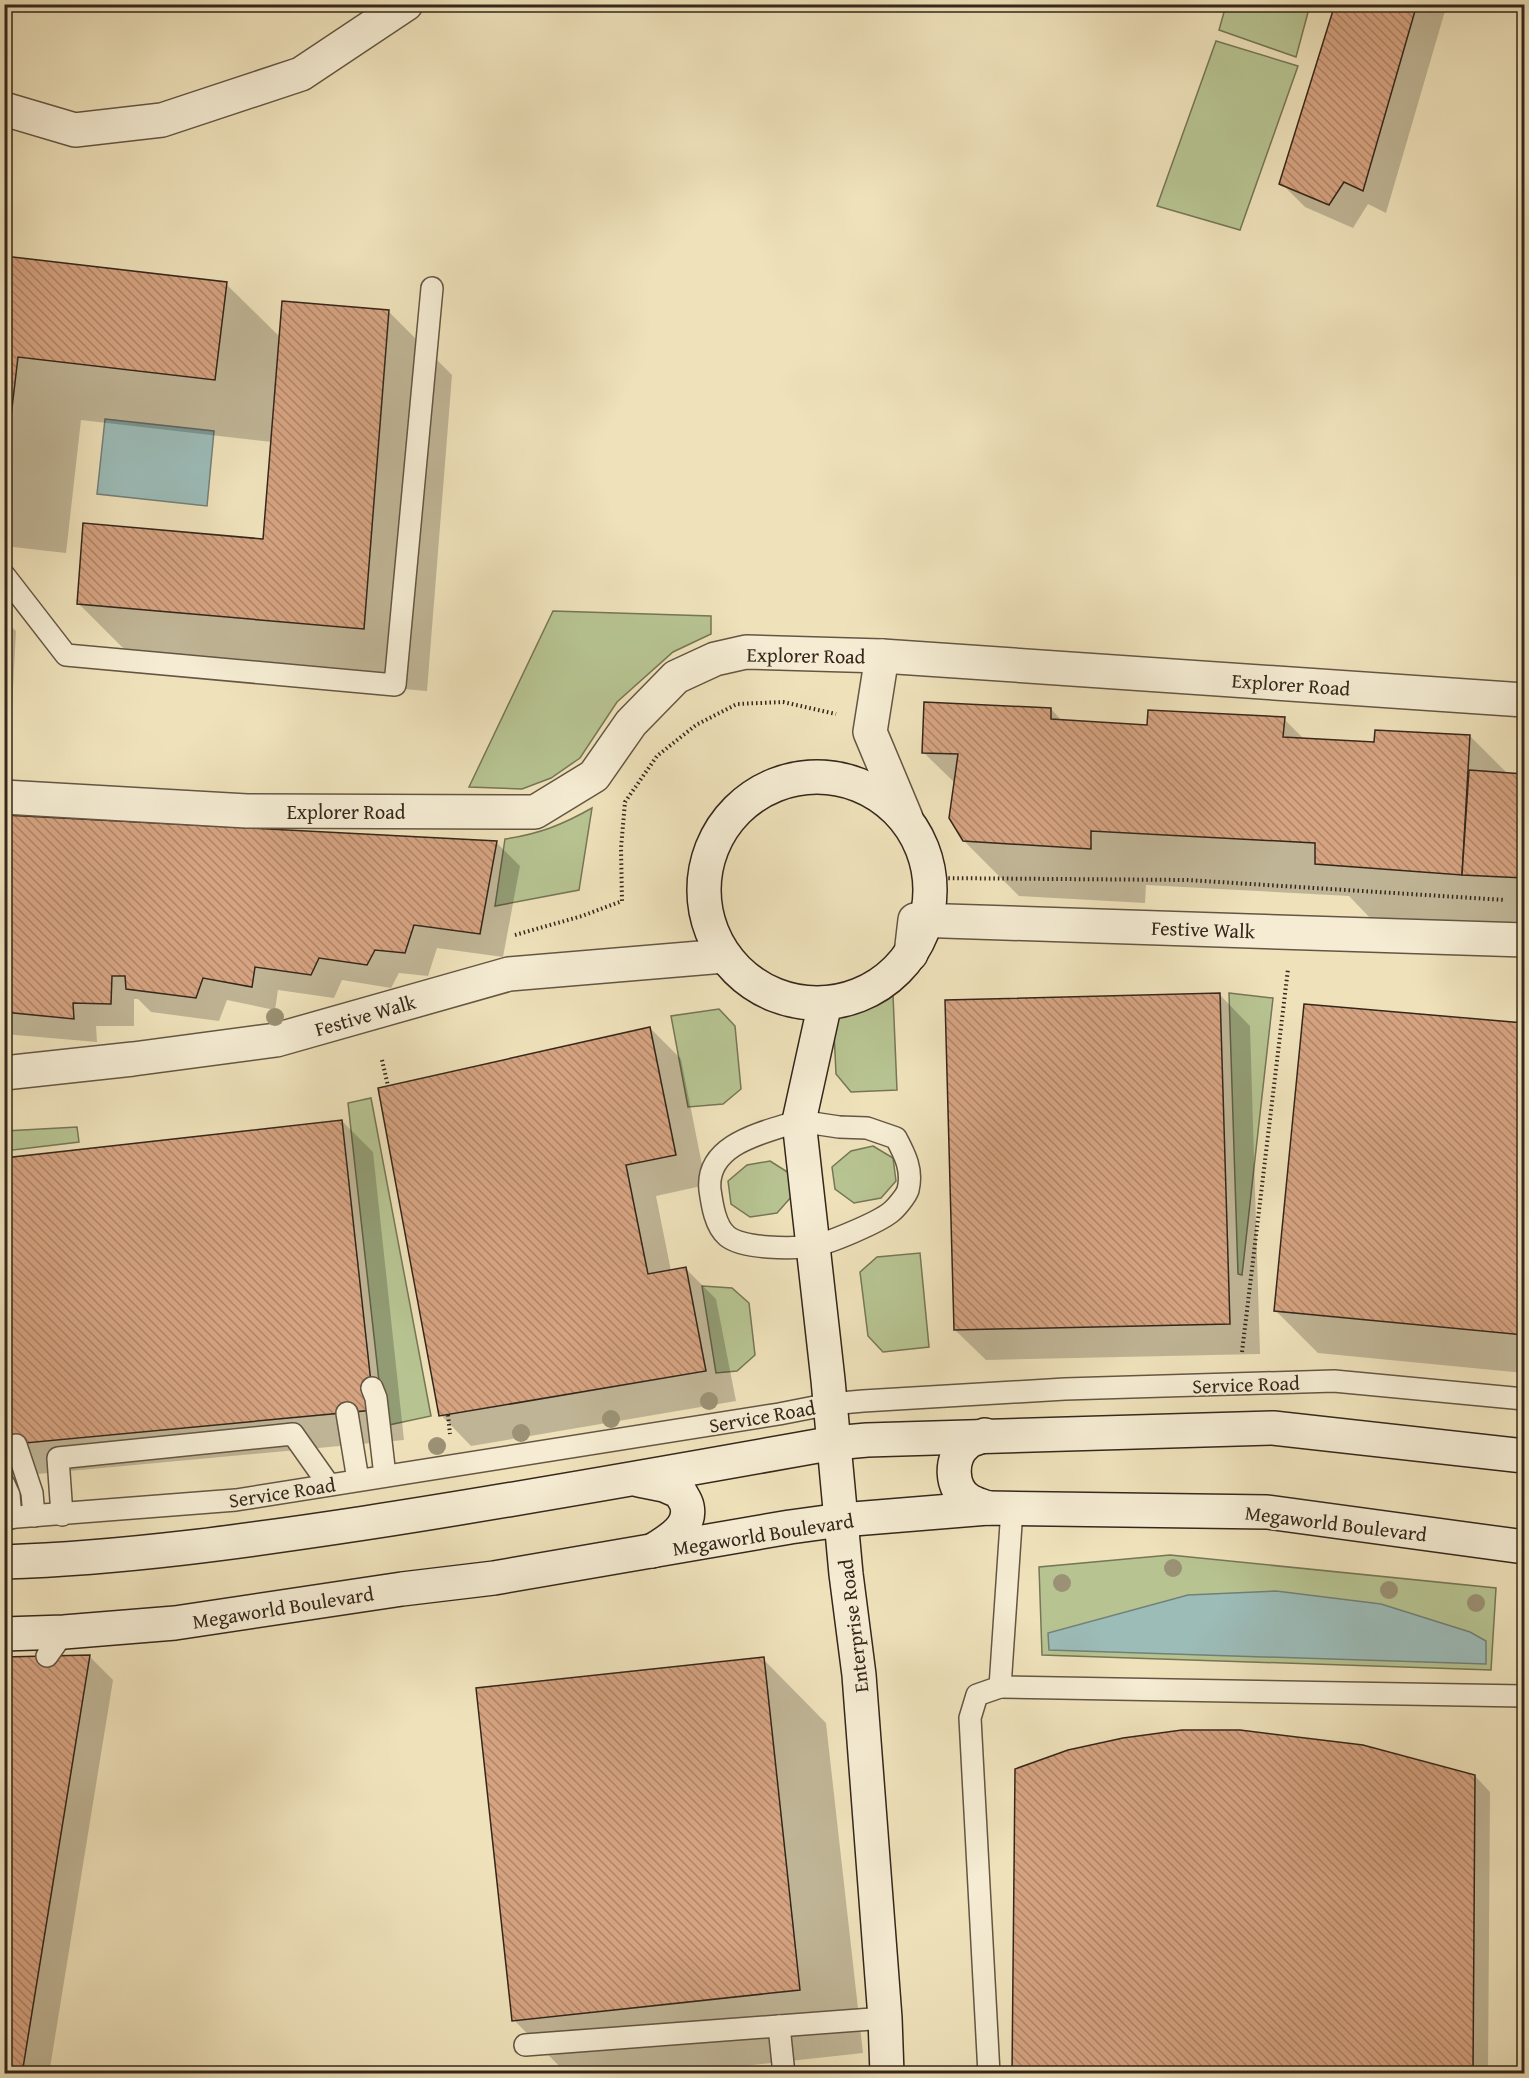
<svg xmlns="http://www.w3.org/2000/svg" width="1529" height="2078" font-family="'Gentium Book Plus',serif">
	<defs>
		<pattern id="building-back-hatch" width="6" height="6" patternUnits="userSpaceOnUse" patternTransform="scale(1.5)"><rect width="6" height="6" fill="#d6a381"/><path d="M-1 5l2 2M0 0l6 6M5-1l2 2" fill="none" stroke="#ae8569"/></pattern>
	</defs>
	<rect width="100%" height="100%" fill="#efe2bb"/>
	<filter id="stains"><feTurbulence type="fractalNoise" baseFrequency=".00333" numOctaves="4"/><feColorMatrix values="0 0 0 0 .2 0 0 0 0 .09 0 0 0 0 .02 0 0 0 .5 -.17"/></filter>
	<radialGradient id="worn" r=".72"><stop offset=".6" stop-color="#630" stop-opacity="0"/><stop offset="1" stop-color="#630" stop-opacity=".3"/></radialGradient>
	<g fill="#b7c492" stroke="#767656" stroke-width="1.5">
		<path d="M1226,5h84l-14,52 -77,-27z"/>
		<path d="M1216,41l82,25 -58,164 -83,-24z"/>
		<path d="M553,611l158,5v18l-38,18 -56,50 -37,56 -29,20 -29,11 -53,-2z"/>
		<path d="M592,808l-13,82 -84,16 10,-67c34,-5 57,-14 87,-31z"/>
		<path d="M1229,993l44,5 -31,277 -4,-1z"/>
		<path d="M893,995l4,95 -46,2 -15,-18 -3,-62 17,-15z"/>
		<path d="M719,1009l16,17 6,63 -18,15 -35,3 -17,-91z"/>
		<path d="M371,1098l60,318 -47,10 -36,-323z"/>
		<path d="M77,1127l2,15 -74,9v-20z"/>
		<path d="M873,1146l20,12 3,23 -15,17 -27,5 -19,-14 -3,-22 19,-16z"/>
		<path d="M770,1161l19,12 3,23 -15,17 -27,4 -19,-13 -3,-23 19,-16z"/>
		<path d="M920,1253l9,94 -46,5 -15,-16 -8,-64 17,-15z"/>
		<path d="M702,1286l30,2 17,15 6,52 -18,16 -21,2z"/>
		<path d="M1170,1555l326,33 -5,82 -449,-15 -3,-88z"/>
	</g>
	<g fill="#9cbcb8" stroke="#738079" stroke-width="1.5">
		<path d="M105,419l109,12 -7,75 -110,-12z"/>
		<path d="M1276,1591l105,13 89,28 16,9v23l-437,-14 -1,-17 140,-38z"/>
	</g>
	<g fill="#0003">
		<path d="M1337,4h110l-61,209 -18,-9 -15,24 -48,-21 -24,-24z"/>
		<path d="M4,257l222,27 55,54 108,-26 63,63 -25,316 -285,-24 -64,-64 186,-62 8,-99 -191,-22 -15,133 -62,-7z"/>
		<path d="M4,620l12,11 -7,133 -5,-1z"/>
		<path d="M1051,709l12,13 85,4 136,-7 20,20 72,4 94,-7 38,38 16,1v124h-6l-1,30 -146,-10 -22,-23 -203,-11 -1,18 -126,-7 -55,-55 -8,-57 -33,-32z"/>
		<path d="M4,816l492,26 24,24 -17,91 -66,-9 -9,28 -29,-3 -8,15 -49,-8 -8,18 -56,-8 -3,20 -48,-10 -8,21 -68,-9 -13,-13h-4v27h-38l1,16 -93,-8z"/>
		<path d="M1220,995l30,31 10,328 -274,6 -31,-30z"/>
		<path d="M1305,1005l219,20v348l-206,-20 -43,-43z"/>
		<path d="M650,1028l31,31 25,126 -50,11 15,75 15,-2 30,30 20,102 -265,45 -30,-31z"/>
		<path d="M342,1121l31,31 31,288 -399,37 -1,-317z"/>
		<path d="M89,1656l24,24 -64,394h-45z"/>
		<path d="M763,1659l63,64 37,330 -192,21h-104l-53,-54z"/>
		<path d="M1475,1776l15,16 -2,282h-475z"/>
	</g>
	<g fill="url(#building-back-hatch)" stroke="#35271b" stroke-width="1.5">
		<path d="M1335,4h82l-54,187 -19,-9 -15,23 -50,-21z"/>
		<path d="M4,256l223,26 -12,98 -197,-23 -14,119z"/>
		<path d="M282,301l107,9 -25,319 -287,-25 6,-81 180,16z"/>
		<path d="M924,702l127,6v11l96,6 1,-15 137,7 -2,20 91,5 1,-12 95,5 -8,140 -147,-11v-21l-224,-12v18l-128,-8 -14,-23 9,-64 -36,-1z"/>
		<path d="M1469,770l55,4v104l-62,-3z"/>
		<path d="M4,815l493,26 -17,93 -66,-9 -9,28 -30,-3 -8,15 -48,-7 -8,17 -56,-8 -3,20 -49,-9 -7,20 -70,-9 -1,-13h-13l-1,28 -38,-1 1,16 -70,-7z"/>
		<path d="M1220,993l10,331 -276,6 -9,-330z"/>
		<path d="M1304,1004l220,19v312l-250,-24z"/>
		<path d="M650,1027l26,128 -50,10 22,109 38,-7 20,104 -267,45 -61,-328z"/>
		<path d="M342,1120l32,290 -370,35v-287z"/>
		<path d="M90,1655l-68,419h-18v-417z"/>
		<path d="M764,1657l36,333 -288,31 -36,-333z"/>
		<path d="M1182,1730h58l123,15 112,30 -2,299h-461l3,-305 53,-19 55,-12z"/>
	</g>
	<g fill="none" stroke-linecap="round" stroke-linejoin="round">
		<g stroke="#645643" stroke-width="24">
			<g id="lane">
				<path d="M4,575l62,80 329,30 37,-397"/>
				<path d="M799,1121l40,6 28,1 29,10c9,17 17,32 12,52 -2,6 -12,18 -17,22 -12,10 -63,32 -79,34 -20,3 -69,3 -85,-10 -12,-10 -15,-32 -17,-46 -5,-47 56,-58 89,-69z"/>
				<path d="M372,1388l4,10 9,78"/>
				<path d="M347,1413l11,67"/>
				<path d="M16,1445l16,48 2,23"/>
				<path d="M4,1484l5,11 2,23"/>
				<path d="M62,1515l-4,-57 235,-24 36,51"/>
				<path d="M4,1518l232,-18 543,-86 51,-10 33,-3 202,-12 269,-8 190,18"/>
				<path d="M47,1656l17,-24"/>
				<path d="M1000,1687l524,9"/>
				<path d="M779,2026l5,48"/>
				<path d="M525,2045l360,-27"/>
				<path d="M989,2074l-19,-356 7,-23 23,-8 12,-178"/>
			</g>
		</g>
		<g stroke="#645643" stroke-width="36">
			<g id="street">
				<path d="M4,109l71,21 87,-10 139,-46 105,-70"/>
				<path d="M882,656l-12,76 36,86"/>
				<path d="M4,797l243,14 288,1 59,-36 37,-53 45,-46 39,-18 31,-7 136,4 642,44"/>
				<path d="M911,954l4,-34 609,20"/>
				<path d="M4,1073l129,-14 143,-19 233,-66 215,-18"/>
			</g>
		</g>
		<g stroke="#35271b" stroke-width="36">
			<g id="secondary">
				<circle cx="817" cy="890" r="113"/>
				<path d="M825,1003l-26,118 29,259 18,194 13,101 26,343 2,56"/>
				<path d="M985,1435c-6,3 -14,4 -18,8 -18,14 -17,47 3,58 5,3 12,5 18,7"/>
				<path d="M639,1480l25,5 16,7c2,4 6,9 7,14 5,22 -19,35 -35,45"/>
				<path d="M4,1562c121,-4 242,-21 361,-39 157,-24 313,-52 469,-80l33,-3 406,-12 251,28"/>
				<path d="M4,1634l60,-2 111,-9 227,-34 92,-11 296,-51 51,-7 147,-12 279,4 257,35"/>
			</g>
		</g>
		<g stroke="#35271b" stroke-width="4" stroke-dasharray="1.5 3" stroke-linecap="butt">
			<path d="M926,848l3,30 258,2 318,20"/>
			<path d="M515,935l67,-19 40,-15 -1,-53 4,-46 32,-46 39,-31 41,-21 46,-2 53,12"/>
			<path d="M382,1060l6,26"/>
			<path d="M1242,1352l46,-383"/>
			<path d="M448,1415l2,19"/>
		</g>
		<use href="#lane" stroke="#f5ecd3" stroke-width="21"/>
		<use href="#street" stroke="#f5ecd3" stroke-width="33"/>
		<use href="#secondary" stroke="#f5ecd3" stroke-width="33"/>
	</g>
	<g fill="#9b9174">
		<circle cx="275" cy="1017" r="9"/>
		<circle cx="709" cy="1401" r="9"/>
		<circle cx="611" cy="1419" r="9"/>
		<circle cx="521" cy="1433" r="9"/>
		<circle cx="437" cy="1446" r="9"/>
		<circle cx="1173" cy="1568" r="9"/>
		<circle cx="1062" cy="1583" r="9"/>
		<circle cx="1389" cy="1590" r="9"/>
		<circle cx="1476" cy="1603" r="9"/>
	</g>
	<g text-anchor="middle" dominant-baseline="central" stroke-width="4.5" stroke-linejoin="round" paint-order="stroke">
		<g font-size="20" fill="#35271b" stroke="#f5ecd3">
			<text transform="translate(806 655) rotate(1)">Explorer Road</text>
			<text transform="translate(1291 684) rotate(4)">Explorer Road</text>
			<text x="346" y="811">Explorer Road</text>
			<text transform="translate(1203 929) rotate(2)">Festive Walk</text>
			<text transform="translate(365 1015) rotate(-16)">Festive Walk</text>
			<text transform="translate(1246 1384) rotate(-2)">Service Road</text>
			<text transform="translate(762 1416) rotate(-10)">Service Road</text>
			<text transform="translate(282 1492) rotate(-9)">Service Road</text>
			<text transform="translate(1336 1523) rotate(7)">Megaworld Boulevard</text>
			<text transform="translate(763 1534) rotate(-9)">Megaworld Boulevard</text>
			<text transform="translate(283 1607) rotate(-9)">Megaworld Boulevard</text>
			<text transform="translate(853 1626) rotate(-97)">Enterprise Road</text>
		</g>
	</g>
	<rect width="1529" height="2078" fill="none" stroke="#efe2bb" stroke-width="24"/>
	<rect x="6" y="6" width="1517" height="2066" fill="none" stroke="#35271b" stroke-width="3"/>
	<rect x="12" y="12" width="1505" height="2054" fill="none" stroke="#35271b" stroke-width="1.5"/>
	<rect width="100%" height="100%" filter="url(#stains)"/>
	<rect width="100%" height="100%" fill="url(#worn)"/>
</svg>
